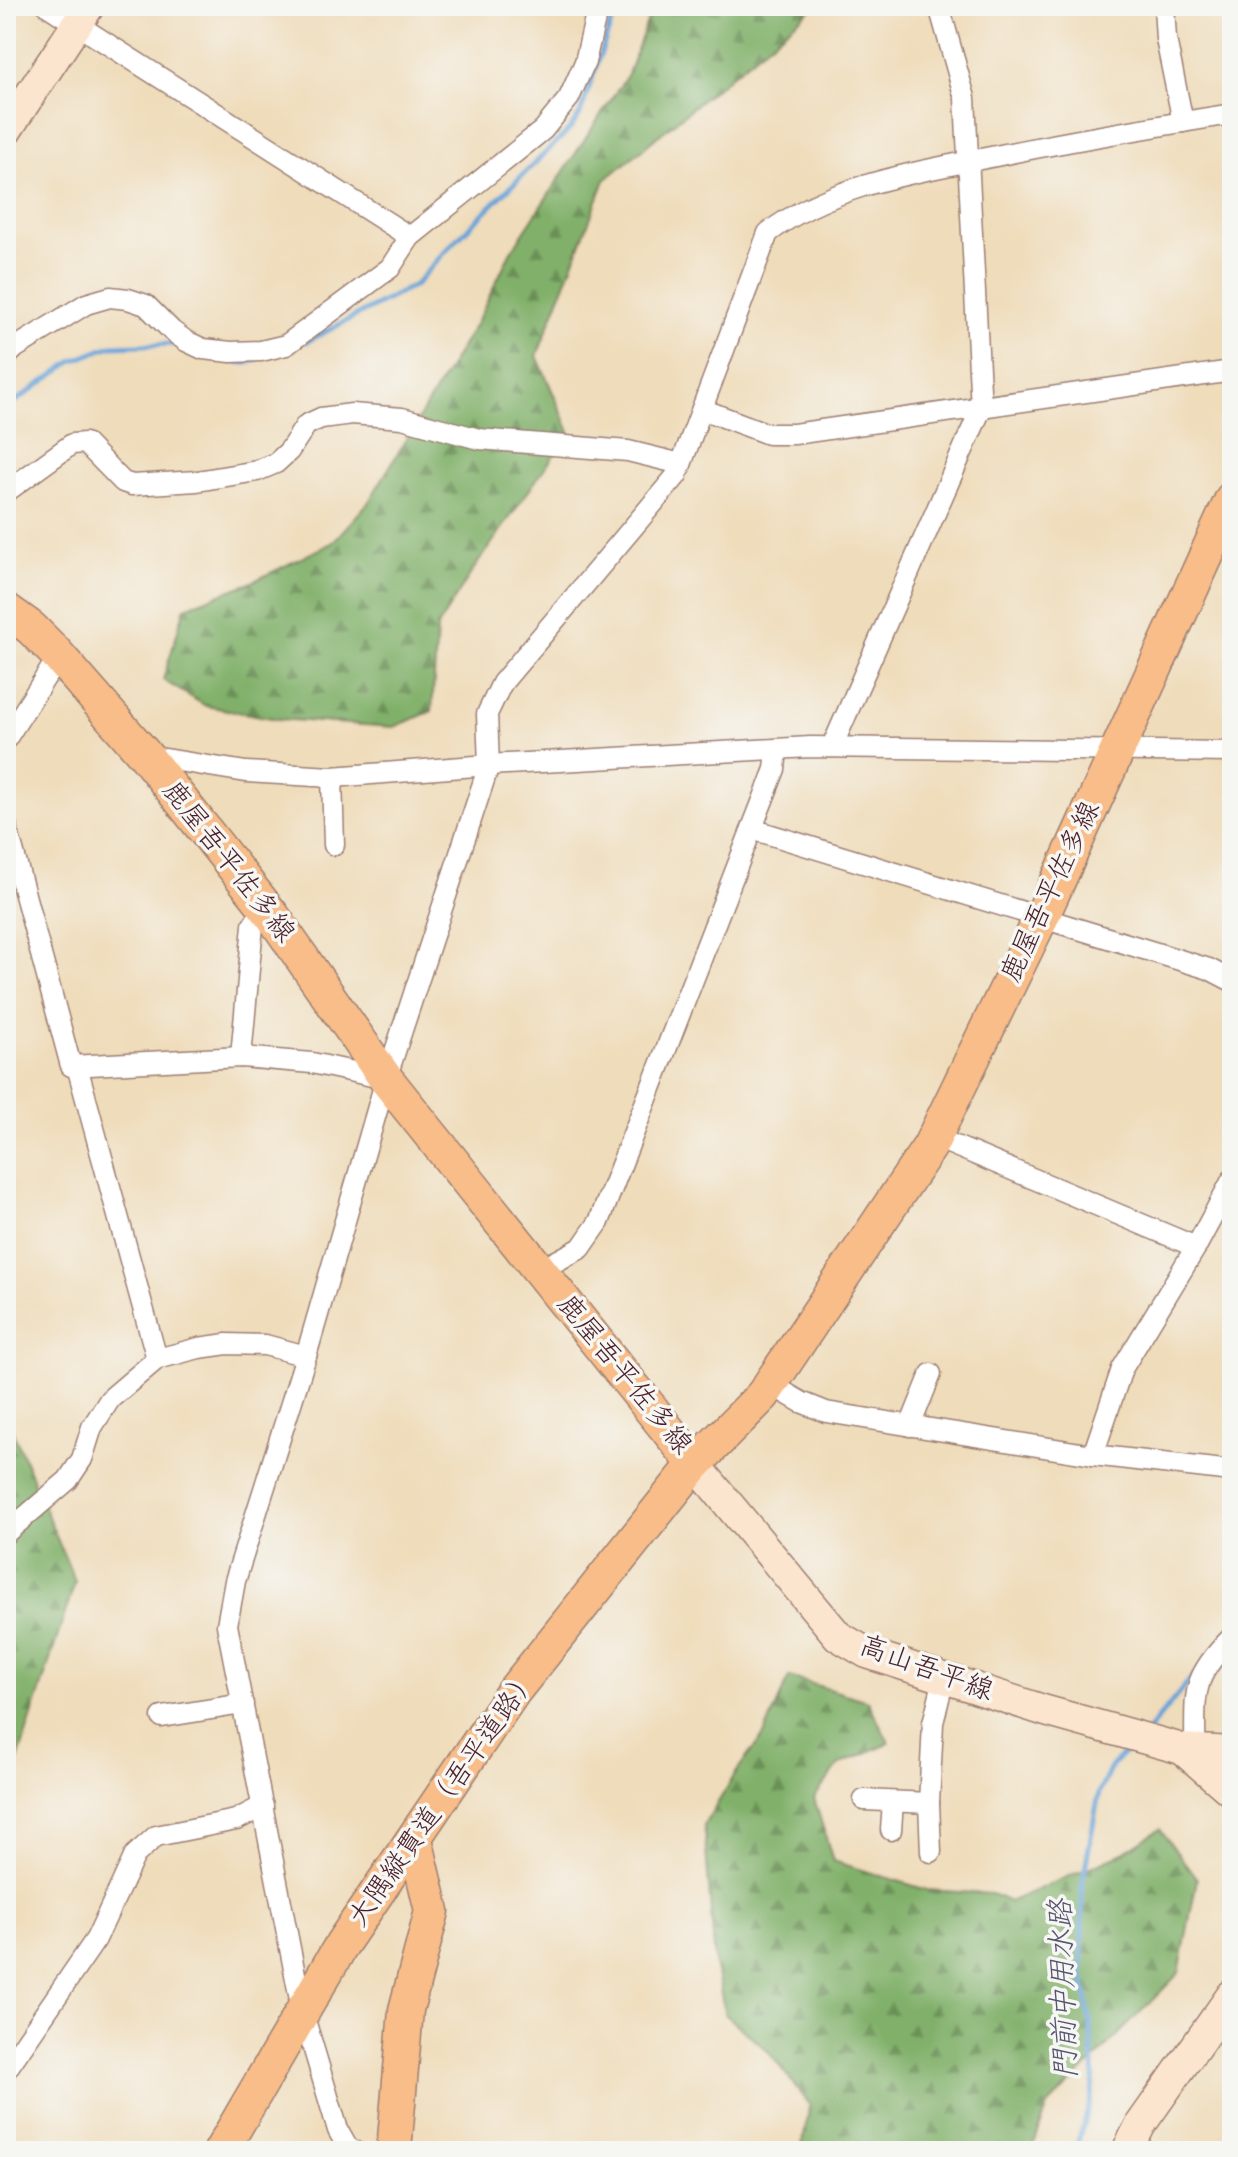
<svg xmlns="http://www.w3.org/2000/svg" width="1238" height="2157" font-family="Mynerve,'Klee One',sans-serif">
	<defs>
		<pattern id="forest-firs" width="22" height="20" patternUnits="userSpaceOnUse" patternTransform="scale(2)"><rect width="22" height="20" fill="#80b069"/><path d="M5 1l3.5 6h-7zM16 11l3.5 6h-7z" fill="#6b8f57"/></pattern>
	</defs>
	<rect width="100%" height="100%" fill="#f6f6f2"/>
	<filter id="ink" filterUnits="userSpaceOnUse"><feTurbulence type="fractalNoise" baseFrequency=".0125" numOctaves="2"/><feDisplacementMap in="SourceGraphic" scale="16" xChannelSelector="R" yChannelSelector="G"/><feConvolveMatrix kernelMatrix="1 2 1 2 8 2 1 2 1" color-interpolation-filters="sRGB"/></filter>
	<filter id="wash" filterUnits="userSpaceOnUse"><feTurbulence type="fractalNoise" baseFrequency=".006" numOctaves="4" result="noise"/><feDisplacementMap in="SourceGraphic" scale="32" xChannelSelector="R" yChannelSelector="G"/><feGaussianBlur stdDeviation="1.8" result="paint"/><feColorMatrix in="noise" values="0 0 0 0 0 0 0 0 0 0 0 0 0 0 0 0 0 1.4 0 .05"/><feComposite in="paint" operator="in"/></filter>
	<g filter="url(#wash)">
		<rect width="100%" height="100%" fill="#efdcba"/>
		<g fill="url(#forest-firs)" stroke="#65684a" stroke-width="2">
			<path d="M653,6h162l-210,174 -68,176 33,76 -97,138 -36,57 -5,84 -38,16 -117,-8 -71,-13 -43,-26 22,-73 65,-24 82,-40 36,-40 111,-185 31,-65 118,-179z"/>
			<path d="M6,1415l69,167 -69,215z"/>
			<path d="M789,1677l79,24 21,42 -49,21 -26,34 19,63 94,29 65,4 17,8 114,-49 37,-24 37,50 -18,94 -131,133 -17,45h-230l9,-46 -43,-55 -42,-36 -10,-51 -11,-138 37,-60 23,-30z"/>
		</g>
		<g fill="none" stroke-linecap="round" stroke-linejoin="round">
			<g stroke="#68a3d8" stroke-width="5">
				<path d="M306,342l109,-57 39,-43 116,-113 10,-15 37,-108"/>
				<path d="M230,361l17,2 9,-3"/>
				<path d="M6,408l67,-47 38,-15 62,-2 6,3"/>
				<path d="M1149,1730l44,-54"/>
				<path d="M1075,2151l15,-47 4,-27 -4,-56 -8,-50v-86l17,-92 13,-28 21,-20"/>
			</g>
		</g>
	</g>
	<g filter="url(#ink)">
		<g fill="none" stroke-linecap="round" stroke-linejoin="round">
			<g stroke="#9c7e72" stroke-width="23">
				<g id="street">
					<path d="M48,6l362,231"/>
					<path d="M1164,6l2,33 17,83"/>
					<path d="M6,357l9,-9 71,-44 24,-7 18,2 18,6 26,26 14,10 17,8 28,3 30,-1 25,-6 104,-77 20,-31 133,-107 26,-32 16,-36 13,-56"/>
					<path d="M702,409l66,25h26l438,-63"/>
					<path d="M6,492l66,-48 13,-1 38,39 9,3 65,-4 60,-10 19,-8 13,-12 17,-26 15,-7 31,-4 50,4 77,21 149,12 53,13"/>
					<path d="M6,739l53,-83"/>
					<path d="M832,747l149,-338 -16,-311 -26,-92"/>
					<path d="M147,756l99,16 86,5 157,-12 321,-18 422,5"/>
					<path d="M332,777l2,68"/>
					<path d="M6,824l65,242 170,-9 71,6 74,16"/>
					<path d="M752,829l457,140 23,12"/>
					<path d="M241,1057l12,-132 12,-18"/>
					<path d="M77,1066l80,293"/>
					<path d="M934,1137l262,110 36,-67"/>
					<path d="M540,1270l41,-22 18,-26 176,-453 2,-20"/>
					<path d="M770,1384l31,18 25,10 267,43 139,16"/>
					<path d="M910,1426l21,-52"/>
					<path d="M1093,1455l29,-86 74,-122"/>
					<path d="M6,1533l62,-53 14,-21 10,-32 18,-28 47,-40 42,-11 28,-4 38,1 41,11"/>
					<path d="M162,1717l81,-13"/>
					<path d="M1195,1749c1,-56 -6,-69 37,-112"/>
					<path d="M864,1800l65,3"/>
					<path d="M891,1830l2,-28"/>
					<path d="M931,1852l-2,-49 4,-80 11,-45"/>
					<path d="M6,2070l90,-131 39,-84 21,-19 80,-16 27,-14"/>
					<path d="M354,2151l-7,-5 -9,-16 -36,-120 -75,-385 8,-44 71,-225 80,-277 103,-314 -2,-51 15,-31 175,-208 91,-242c62,-48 148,-61 223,-76 80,-17 160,-30 241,-43"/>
				</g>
			</g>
			<g stroke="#9c7e72" stroke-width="33">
				<g id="secondary">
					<path d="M6,131l83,-125"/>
					<path d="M695,1464l143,172 29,17 179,58 136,38 50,3"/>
					<path d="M1182,1749l50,43"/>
					<path d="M1127,2151l14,-27 91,-129"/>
				</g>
			</g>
			<g stroke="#9c7e72" stroke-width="37">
				<g id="primary">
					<path d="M6,610l25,18 23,23 91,104 127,160 114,164 309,385"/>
					<path d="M221,2151l121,-207 171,-252 182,-228 68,-69 167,-249 112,-230 190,-417"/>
					<path d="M394,2151l12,-141 26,-99 -17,-72"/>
				</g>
			</g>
			<use href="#street" stroke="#fff" stroke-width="20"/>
			<use href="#secondary" stroke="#fce5cf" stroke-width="30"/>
			<use href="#primary" stroke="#f8bd88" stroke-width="34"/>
		</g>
	</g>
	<g text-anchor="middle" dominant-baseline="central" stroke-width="7" stroke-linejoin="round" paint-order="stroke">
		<g font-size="28" fill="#4a1f2b" stroke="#f6f6f2">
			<text transform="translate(228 862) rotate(52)">鹿屋吾平佐多線</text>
			<text transform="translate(1051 892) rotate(-65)">鹿屋吾平佐多線</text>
			<text transform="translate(624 1375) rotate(51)">鹿屋吾平佐多線</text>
			<text transform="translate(926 1669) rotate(20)">高山吾平線</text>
			<text transform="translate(444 1798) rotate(-55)">大隅縦貫道（吾平道路）</text>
		</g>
		<g font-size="30" font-style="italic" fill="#565470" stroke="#f6f6f2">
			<text transform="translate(1064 1989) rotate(-92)">門前中用水路</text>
		</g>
	</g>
	<rect width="1238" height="2157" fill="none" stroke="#f6f6f2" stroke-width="32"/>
</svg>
